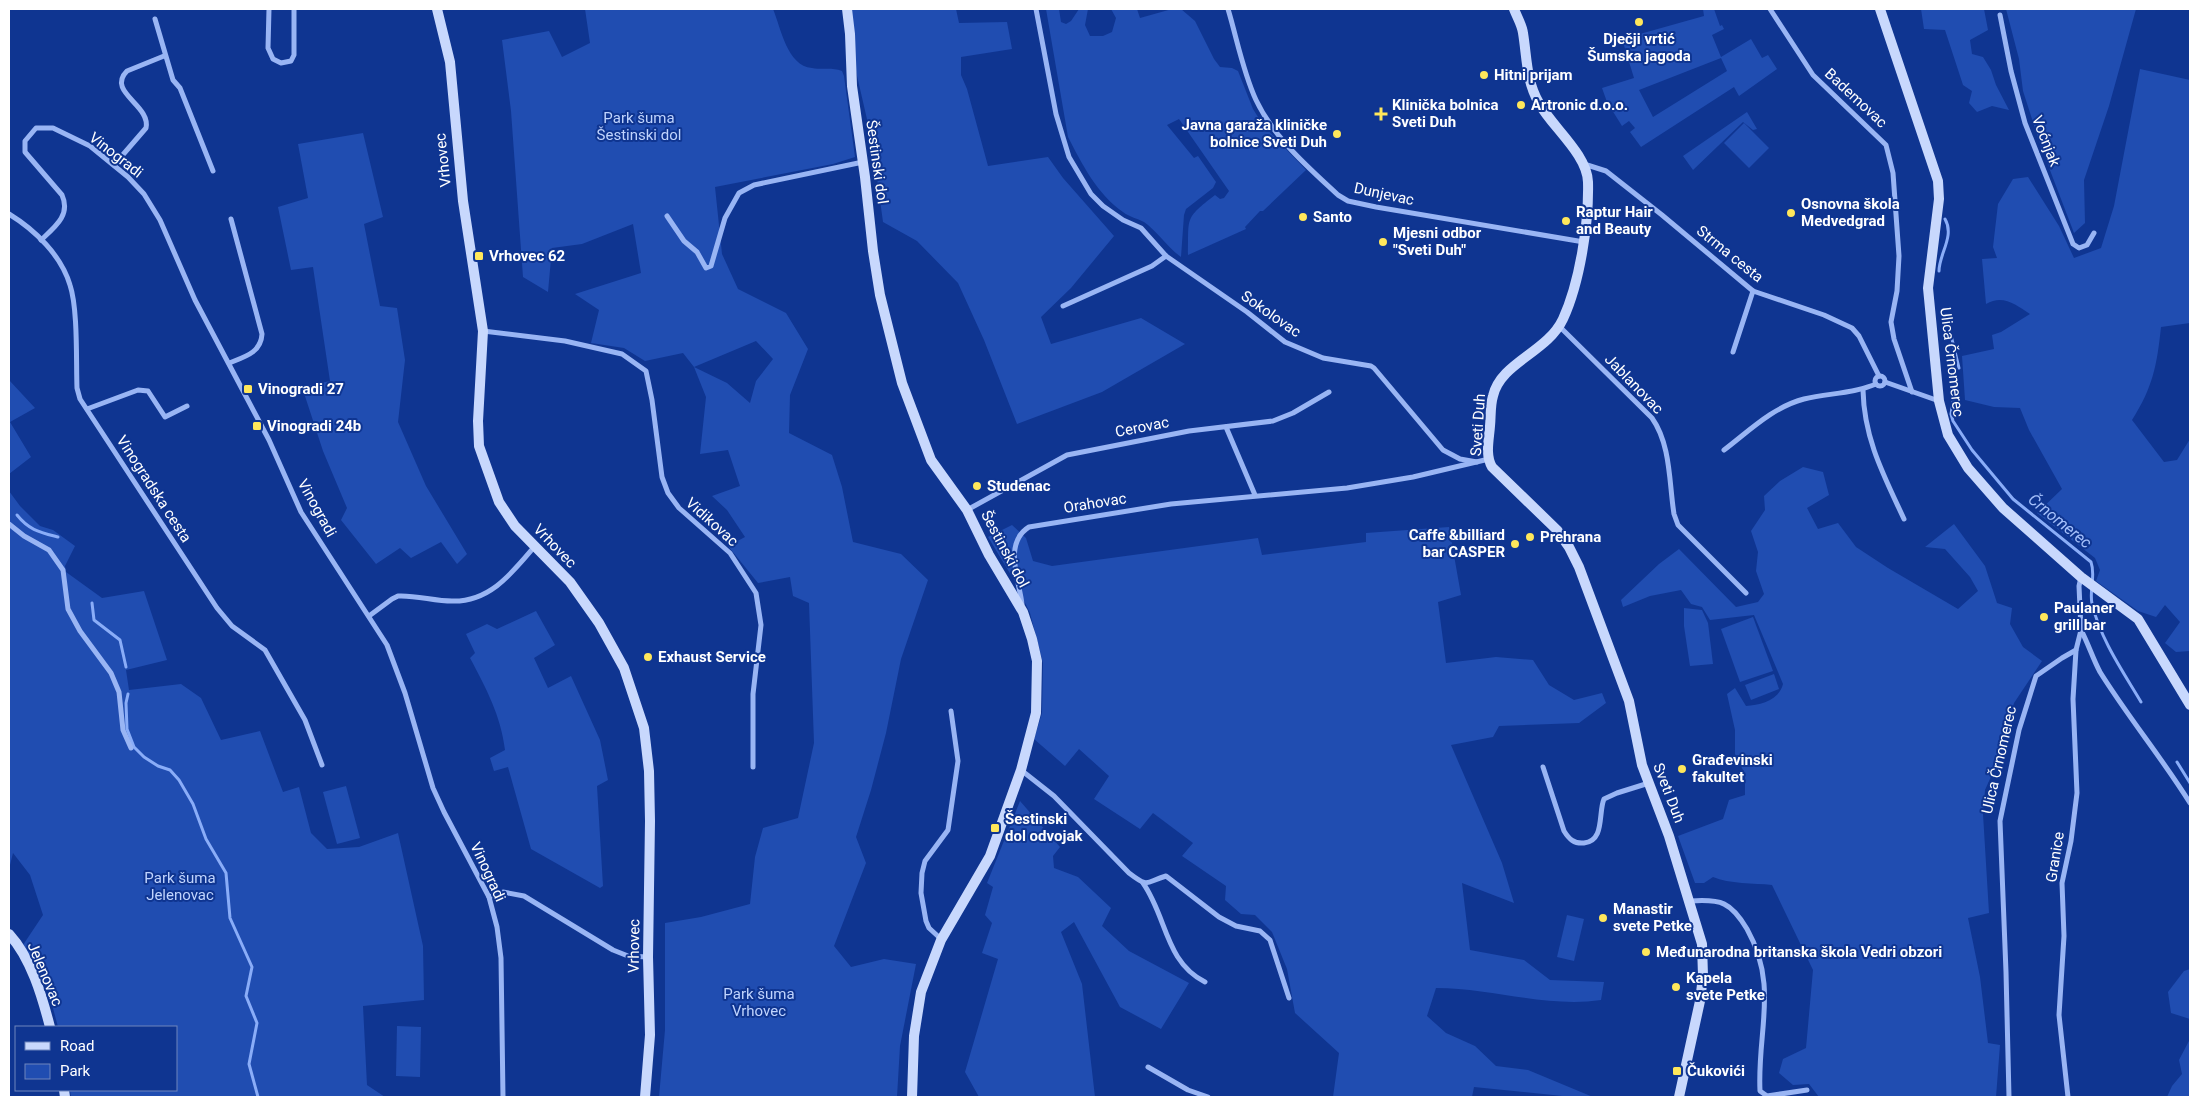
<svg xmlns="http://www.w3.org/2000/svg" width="2199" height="1106" font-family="Roboto,sans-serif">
	<rect width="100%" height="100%" fill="#0f3591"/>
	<g fill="#204db1" fill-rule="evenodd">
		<path d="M585,9h188c8,19 14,57 39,59 11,2 20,-1 30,3l2,5 11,81 -22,7 -118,23 7,67 16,35 48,24 22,36 -18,46 -1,38 43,22 10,32 11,55 48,12 27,26 -27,79 -15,74 -15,57 -15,47 10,26 -32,83 17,21 33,-8 32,5 -16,82 -3,51h-238l6,-67v-107l36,-6 49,-13 5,-47 8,-29 35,-10 16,-75 -5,-140 -16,-7 -3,-19 -32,6 -30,-37 17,-9 -18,-27 -15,-14 28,-10 -12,-36 -28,4 6,-57 -12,-30 -11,-14 -38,8 -21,-13 -33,-5 8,-33 -24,-16 66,-21 -8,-49 -51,20 -30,4 -4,44 -25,-15 -12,-166 -9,-71 47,-9 13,26 28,-14zM756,341l17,18 -17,22 -6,22 -23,-20 -33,-16z"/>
		<path d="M851,9h105l3,14 48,-1 5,27 -51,8v18l6,14 21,77 60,-9 15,21 51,58 -43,52 -30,29 10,27 90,-26 44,26 -83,48 -85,32 -33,-84 -26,-57 -41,-42 -34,-19 -11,-81 -17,-74z"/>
		<path d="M1046,9h13l2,13 5,2 5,-3 8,-12h9l-3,16 5,11h13l9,-4 4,-14 -5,-9h26l3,9 32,-9h9l14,12 19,38 6,8 12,1 6,3 15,38 10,16 43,45 -43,41h-3l-15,16 1,2 -58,26c1,-38 -4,-36 27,-60l5,4 4,-1 5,-7 -50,-72 -12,6 27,33 4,-2 18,26 -3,6 -27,21 -2,6 -3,42c-14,-10 -25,-27 -37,-35 -7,-4 -15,-5 -21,-10 -26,-18 -41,-48 -55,-75z"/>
		<path d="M1703,9h11l6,17 2,-1 2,4 -12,6 9,22 30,-18 11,19 6,-3 9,14 -38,27 -5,-9 -93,60 -11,-15 5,-4 -6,-7 -7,5 -15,-24 -5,-14 32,-10 -12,-39 82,-23zM1721,58l6,13 -74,46 -14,-27z"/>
		<path d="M1921,9h63l4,21 -18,10 2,14 11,3 8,13 5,15 13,25 -17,-4 -15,6 -8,-9 3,-12 -9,-6 -18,-55 -21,-1z"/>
		<path d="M2006,9h130l-27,97 -25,74 1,43 -11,10 -34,-89 -17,-53 -4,-32z"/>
		<path d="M2140,69l50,11v243l-29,4c-4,38 -8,60 -29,93l32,42 13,-2 13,-21v212l-14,1 -11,-9 15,-21 -15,-17 -9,12 -18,-6 -42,-30 4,-11 -5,-12 -58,-45 25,-24 -33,-59 -9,-22 -26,-1 -29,-7 -3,-44 32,-7 -2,-14 9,-3 29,-18c-14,-9 -27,-20 -44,-10l-4,-45 15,-1 -4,-11 5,-43 15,-25 15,-2 31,49 15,32 27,-10 13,-42z"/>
		<path d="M1747,112l10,17 -4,1 -10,-8 -50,48 -10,-14z"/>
		<path d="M1744,123l25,25 -20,20 -25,-25z"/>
		<path d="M363,133l20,84 -19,7 16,82 17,2 8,52 -7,62 28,64 41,68 -10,10 -16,-22 -30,16 -11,-10 -24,16 -35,-44 6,-12 -24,-57 -21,-64 28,-6 -17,-114 -22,3 -13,-63 30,-9 -10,-54z"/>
		<path d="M9,380l26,28 -25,14 21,35 -22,17z"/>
		<path d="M1803,467l20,5 6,23 -22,13 11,21 20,-6 18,24 32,21 70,41 20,-18 -8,-14 -25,-28 -20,-2 29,-23 31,42 12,37 15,5 -2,16 13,23 19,14 -28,42 -16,58 -13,29 -2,24 6,99 -21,5 12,59 8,66 12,2 -4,52h-177l-10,-13 -16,1 -14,-12 4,-14 23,-11 7,-78 -41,-85c-18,-2 -43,-1 -59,-8l-9,6h-9l-17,-47 45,-17 6,-19 16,-5v-21l-10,-20v-24l-8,-36 8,-6 11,18c15,-1 33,-6 37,-22l-29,-69 -44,5 -8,-13 -11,-3 -10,-14 -31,6 -27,11 -2,-7 38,-36 20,-15 57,58 22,-5 6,-8 -8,-23 2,-19 -7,-21 14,-21 -1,-14 16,-15z"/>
		<path d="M9,491l11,15 20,20 13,4 22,16 -10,20 1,6 36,26 42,-7 23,69 -41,10 3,20 52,-6 20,14 20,42 39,-9 23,61 16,-5 12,46 16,16 32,-2 39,-14 25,113 1,54 -61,6 4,79 18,12h-314l-1,-7h106v-63h-118l-9,-34 -26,-48 20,-30 -13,-40 -17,-22 -4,16z"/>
		<path d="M1012,525l14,13 7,23 19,5 206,-28 4,17 104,-13v-9l83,-6 12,68 -23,7 8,61 50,-6 37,3 16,25 25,15 28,-7 4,10 -27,20 -80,3 -6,11 -42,8 51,118 12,40 -52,-20 8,67 54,10 26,20 54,2 -3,18c-54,8 -110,-12 -165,-12l-9,28 19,17 29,13 21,20 32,4 65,27h-21l-98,-10 -2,10h-139l6,-44 -44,-40 -8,-44 -15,-37 -17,-17 -14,-1 -16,-14 1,-14 -44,-30 11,-13 -40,-30 -13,16 -46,-30 15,-23 -30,-27 -14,17 -31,-27 8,-26 1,-50 -13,-50 -16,-33 -26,-43z"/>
		<path d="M1684,608l18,2 6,13 5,41 -23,2 -6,-40z"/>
		<path d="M536,611l19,34 -21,13 14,30 23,-12 29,64 8,40 -11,6 6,100 -3,2 -69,-39 -23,-82 -14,4 -4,-13 15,-8c-4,-34 -19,-62 -35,-92l5,-5 -9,-19 21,-10 10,5z"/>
		<path d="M1753,617l20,54 -33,11 -19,-53z"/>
		<path d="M1774,674l5,15 -28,11 -6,-15z"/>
		<path d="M346,786l14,52 -23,6 -14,-52z"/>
		<path d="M1020,801l40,46 -7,9 1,12 24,9 33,31 -9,18 27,25 60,32 -28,46 -41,-22 -46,-85 -13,10 21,52 13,113h-116l-14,-25 33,-113 -16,-6 10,-30 -7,-8 8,-28 -6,-4z"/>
		<path d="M1567,915l17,4 -10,42 -17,-4z"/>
		<path d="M2190,969v50l-19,-6 -3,-21 16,-21z"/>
		<path d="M397,1026l24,1 -1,50 -24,-1z"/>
		<path d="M2190,1039v58h-23l5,-11 10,-12 -3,-14z"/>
	</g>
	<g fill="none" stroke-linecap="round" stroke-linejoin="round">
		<g stroke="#8aadf8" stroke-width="3">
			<path d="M1939,271c0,-17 16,-35 6,-52"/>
			<path d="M1950,331l9,37"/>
			<path d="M1954,396l-3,18 2,7 19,29 41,49 78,63c5,14 -2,27 1,42 9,36 30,66 49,98"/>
			<path d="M17,515c12,15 22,17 41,22"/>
			<path d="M92,603l2,17 26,20 6,27"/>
			<path d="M128,694l-2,9 1,26 7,18 10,10 14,9 12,4 9,10 14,24 13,35 20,34 4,45 22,49 -6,29 11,27 -8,41 9,33"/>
			<path d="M2177,762l13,21"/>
		</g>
		<g stroke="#99b5f4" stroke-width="5">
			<path d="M269,9l-1,39 5,11 8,4 10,-2 3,-6v-46"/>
			<path d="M1036,9l20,105 13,43 22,37 12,12 20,14 18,8 25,28 81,56 38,30 38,16 48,8 3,2 69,82 17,9 17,3"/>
			<path d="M1228,9c9,30 15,63 28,91 18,38 52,67 82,95l10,6 28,6 208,35"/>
			<path d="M1770,9l43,66 73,70 7,28 6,83 -2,35 -6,31 3,17 18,53"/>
			<path d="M2000,15l11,56 14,52 48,121 6,4 8,-3 7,-12"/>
			<path d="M155,19l18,61 7,8 33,83"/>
			<path d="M1584,164l22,7 56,44 91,76 71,24 28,13 7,8 20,40"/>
			<path d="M114,165l32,-37c5,-23 -40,-36 -19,-57l37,-15"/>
			<path d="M9,214c26,16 52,41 61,71 8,24 6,76 7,103l3,11 137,209 15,18 33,24 40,70 17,45"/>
			<path d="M667,216l17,25 13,11 9,16 5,-2 14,-48 14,-25 15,-8 109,-23"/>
			<path d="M41,240c14,-13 30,-25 21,-45l-37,-43v-11l11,-13h17l37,18 38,31 16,17 16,26 35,80 74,140 32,72 86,133 18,48 28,95 11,24 45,85 8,30 4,31 2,139"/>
			<path d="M1063,306l89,-40 14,-10"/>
			<path d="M1559,326l93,92c19,27 17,65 22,96l4,11 68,68"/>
			<path d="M483,331l82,10 57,13 24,17 6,29 10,77 6,16 11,15 51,45 26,40 5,32 -8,69v73"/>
			<path d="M1733,352l20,-61"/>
			<path d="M229,363c15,-6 32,-10 33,-29l-31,-115"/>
			<circle cx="1880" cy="381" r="5"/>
			<path d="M1885,382l54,19"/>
			<path d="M1863,390c1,49 21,86 41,129"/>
			<path d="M87,409l51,-19 10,1 17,26 22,-11"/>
			<path d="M1226,427l29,68"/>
			<path d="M1724,450c25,-19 49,-43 80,-51 24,-6 49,-5 72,-15"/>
			<path d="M967,510l100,-55 122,-24 84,-10 20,-8 36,-21"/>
			<path d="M9,524l15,12 25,14 14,20 5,39 12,22 31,42 8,19 4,38 8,18"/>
			<path d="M1022,604c-3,-24 -19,-61 7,-77l142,-23 176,-16 66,-11 76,-18"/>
			<path d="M369,616l23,-17 6,-3c18,-1 36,5 54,5 38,1 60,-28 83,-55"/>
			<path d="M2081,630c7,13 12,29 19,42 28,45 62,86 90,131"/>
			<path d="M1543,767l21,64c5,8 10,13 20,12 21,-2 14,-30 20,-44l13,-6 32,-10"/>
			<path d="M1021,770l33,26 75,77c21,16 16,9 37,3l53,41 17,9 24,5 10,9 19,58"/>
			<path d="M1143,883c24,34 22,79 62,99"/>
			<path d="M489,897l14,-5 21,4 89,54 15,6 20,1"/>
			<path d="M1691,901c30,-2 40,1 56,28 32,57 10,102 13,162l7,5 40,-6"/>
			<path d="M941,939l-12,-11 -3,-7 -5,-28 1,-20 3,-12 23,-31 10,-69 -7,-50"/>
			<path d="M1148,1067l40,23 20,7"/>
			<path d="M2009,1097l-3,-125 -6,-151 19,-91 17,-54 26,-18 14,-8 5,-20 -2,-44 2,-9"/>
			<path d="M2068,1097l-9,-82 5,-79 -2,-53 9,-42 6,-48 -4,-94 3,-49"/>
		</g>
		<g stroke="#c8d8fd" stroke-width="10">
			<path d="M437,9l13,53 13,139 20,130 -5,90 1,25 20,56 16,24 55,56 29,41 25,45 20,60 5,43 1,50 -2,136 2,78 -5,62"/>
			<path d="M847,9l3,25 2,52 13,91 8,74 7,44 22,88 29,77 36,50 22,45 34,57 9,27 5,22 -1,52 -15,57 -31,86 -49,84 -20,52 -7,44 -2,61"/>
			<path d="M1514,9c3,8 8,16 9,24 4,24 3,48 16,70 13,24 48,51 49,79 1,41 -8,100 -25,137 -16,34 -62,43 -70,77 -3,10 -2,21 -3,30 -1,14 -5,29 2,41l65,63 12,17 10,20 50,134 13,64 27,71 33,108 1,32 -3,25 -21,96"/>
			<path d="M1880,9l58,172 1,18 -11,89 11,113 9,34 20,33 35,40 78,69 57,42 52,86"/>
			<path d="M9,934c22,24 33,62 41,93"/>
			<path d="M64,1090l1,7"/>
		</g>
	</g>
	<g fill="#ffe75b" stroke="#0f3591" stroke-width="2">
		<circle cx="1639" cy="22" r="5"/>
		<circle cx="1484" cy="75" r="5"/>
		<circle cx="1521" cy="105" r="5"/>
		<path d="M1378.5 106.5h5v5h5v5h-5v5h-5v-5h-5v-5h5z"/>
		<circle cx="1337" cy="134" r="5"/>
		<circle cx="1791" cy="213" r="5"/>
		<circle cx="1303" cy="217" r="5"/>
		<circle cx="1566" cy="221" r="5"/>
		<circle cx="1383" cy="242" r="5"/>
		<rect x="474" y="251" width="10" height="10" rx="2.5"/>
		<rect x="243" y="384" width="10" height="10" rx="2.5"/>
		<rect x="252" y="421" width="10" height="10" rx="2.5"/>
		<circle cx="977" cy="486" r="5"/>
		<circle cx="1530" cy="537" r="5"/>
		<circle cx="1515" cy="544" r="5"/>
		<circle cx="2044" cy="617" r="5"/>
		<circle cx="648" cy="657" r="5"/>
		<circle cx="1682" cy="769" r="5"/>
		<rect x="990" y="823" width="10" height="10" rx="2.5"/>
		<circle cx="1603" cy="918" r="5"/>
		<circle cx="1646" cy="952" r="5"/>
		<circle cx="1676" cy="987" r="5"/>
		<rect x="1672" y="1066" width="10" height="10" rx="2.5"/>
	</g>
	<g text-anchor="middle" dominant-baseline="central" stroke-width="4" stroke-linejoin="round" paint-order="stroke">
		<g font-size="15" font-weight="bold" fill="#fff" stroke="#0f3591" text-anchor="start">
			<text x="1639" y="39" text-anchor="middle">Dječji vrtić<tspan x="1639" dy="17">Šumska jagoda</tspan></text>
			<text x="1494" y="75">Hitni prijam</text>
			<text x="1392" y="105">Klinička bolnica<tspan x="1392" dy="17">Sveti Duh</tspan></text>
			<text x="1531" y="105">Artronic d.o.o.</text>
			<text x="1327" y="125" text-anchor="end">Javna garaža kliničke<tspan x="1327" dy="17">bolnice Sveti Duh</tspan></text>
			<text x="1801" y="204">Osnovna škola<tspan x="1801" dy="17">Medvedgrad</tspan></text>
			<text x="1576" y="212">Raptur Hair<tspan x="1576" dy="17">and Beauty</tspan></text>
			<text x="1313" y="217">Santo</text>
			<text x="1393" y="233">Mjesni odbor<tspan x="1393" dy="17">"Sveti Duh"</tspan></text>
			<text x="489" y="256">Vrhovec 62</text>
			<text x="258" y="389">Vinogradi 27</text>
			<text x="267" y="426">Vinogradi 24b</text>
			<text x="987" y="486">Studenac</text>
			<text x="1505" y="535" text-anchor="end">Caffe &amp;billiard<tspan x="1505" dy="17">bar CASPER</tspan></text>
			<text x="1540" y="537">Prehrana</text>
			<text x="2054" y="608">Paulaner<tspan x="2054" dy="17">grill bar</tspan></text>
			<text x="658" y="657">Exhaust Service</text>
			<text x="1692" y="760">Građevinski<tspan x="1692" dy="17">fakultet</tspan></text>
			<text x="1005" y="819">Šestinski<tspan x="1005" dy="17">dol odvojak</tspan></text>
			<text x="1613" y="909">Manastir<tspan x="1613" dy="17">svete Petke</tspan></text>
			<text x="1656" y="952">Međunarodna britanska škola Vedri obzori</text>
			<text x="1686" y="978">Kapela<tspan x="1686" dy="17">svete Petke</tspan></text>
			<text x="1687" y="1071">Čukovići</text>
		</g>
		<g font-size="15" fill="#fff" stroke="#0f3591">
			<text transform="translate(1856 98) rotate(43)">Bademovac</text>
			<text transform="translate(2046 141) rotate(69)">Voćnjak</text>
			<text transform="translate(116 155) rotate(38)">Vinogradi</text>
			<text transform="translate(443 160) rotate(-96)">Vrhovec</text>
			<text transform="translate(877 162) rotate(82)">Šestinski dol</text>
			<text transform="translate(1384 194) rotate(12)">Dunjevac</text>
			<text transform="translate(1730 254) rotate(39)">Strma cesta</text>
			<text transform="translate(1271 314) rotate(35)">Sokolovac</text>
			<text transform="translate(1952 362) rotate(83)">Ulica Črnomerec</text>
			<text transform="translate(1634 384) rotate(46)">Jablanovac</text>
			<text transform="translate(1478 425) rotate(-86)">Sveti Duh</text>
			<text transform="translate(1142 427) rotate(-11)">Cerovac</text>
			<text transform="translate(154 489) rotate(57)">Vinogradska cesta</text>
			<text transform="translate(1095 503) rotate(-9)">Orahovac</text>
			<text transform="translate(317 508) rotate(61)">Vinogradi</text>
			<text transform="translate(712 522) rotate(42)">Vidikovac</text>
			<text transform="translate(555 546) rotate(46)">Vrhovec</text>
			<text transform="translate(1005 549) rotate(62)">Šestinski dol</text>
			<text transform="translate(1999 760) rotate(-77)">Ulica Črnomerec</text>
			<text transform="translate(1669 793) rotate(69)">Sveti Duh</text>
			<text transform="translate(2055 857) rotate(-81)">Granice</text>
			<text transform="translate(488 872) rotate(65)">Vinogradi</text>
			<text transform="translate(634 946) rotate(-89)">Vrhovec</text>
			<text transform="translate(45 974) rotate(67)">Jelenovac</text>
		</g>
		<g font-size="15" fill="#c0d4fe" stroke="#0f3591">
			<text x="639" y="118">Park šuma<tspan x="639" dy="17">Šestinski dol</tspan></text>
			<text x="180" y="878">Park šuma<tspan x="180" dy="17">Jelenovac</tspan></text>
			<text x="759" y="994">Park šuma<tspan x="759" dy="17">Vrhovec</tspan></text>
		</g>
		<g font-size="16" font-style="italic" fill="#a5c0fb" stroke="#0f3591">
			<text transform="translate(2060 521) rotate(39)">Črnomerec</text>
		</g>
	</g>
	<rect width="2199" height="1106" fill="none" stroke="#ffffff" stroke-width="20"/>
	<rect x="15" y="1026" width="162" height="65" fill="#0f3591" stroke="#6f86bd"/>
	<rect x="25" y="1042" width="25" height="8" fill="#c8d8fd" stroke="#6f86bd"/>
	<text x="60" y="1051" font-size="15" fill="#ffffff">Road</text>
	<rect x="25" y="1064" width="25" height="15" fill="#204db1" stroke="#6f86bd"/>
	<text x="60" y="1076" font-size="15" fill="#ffffff">Park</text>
</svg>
